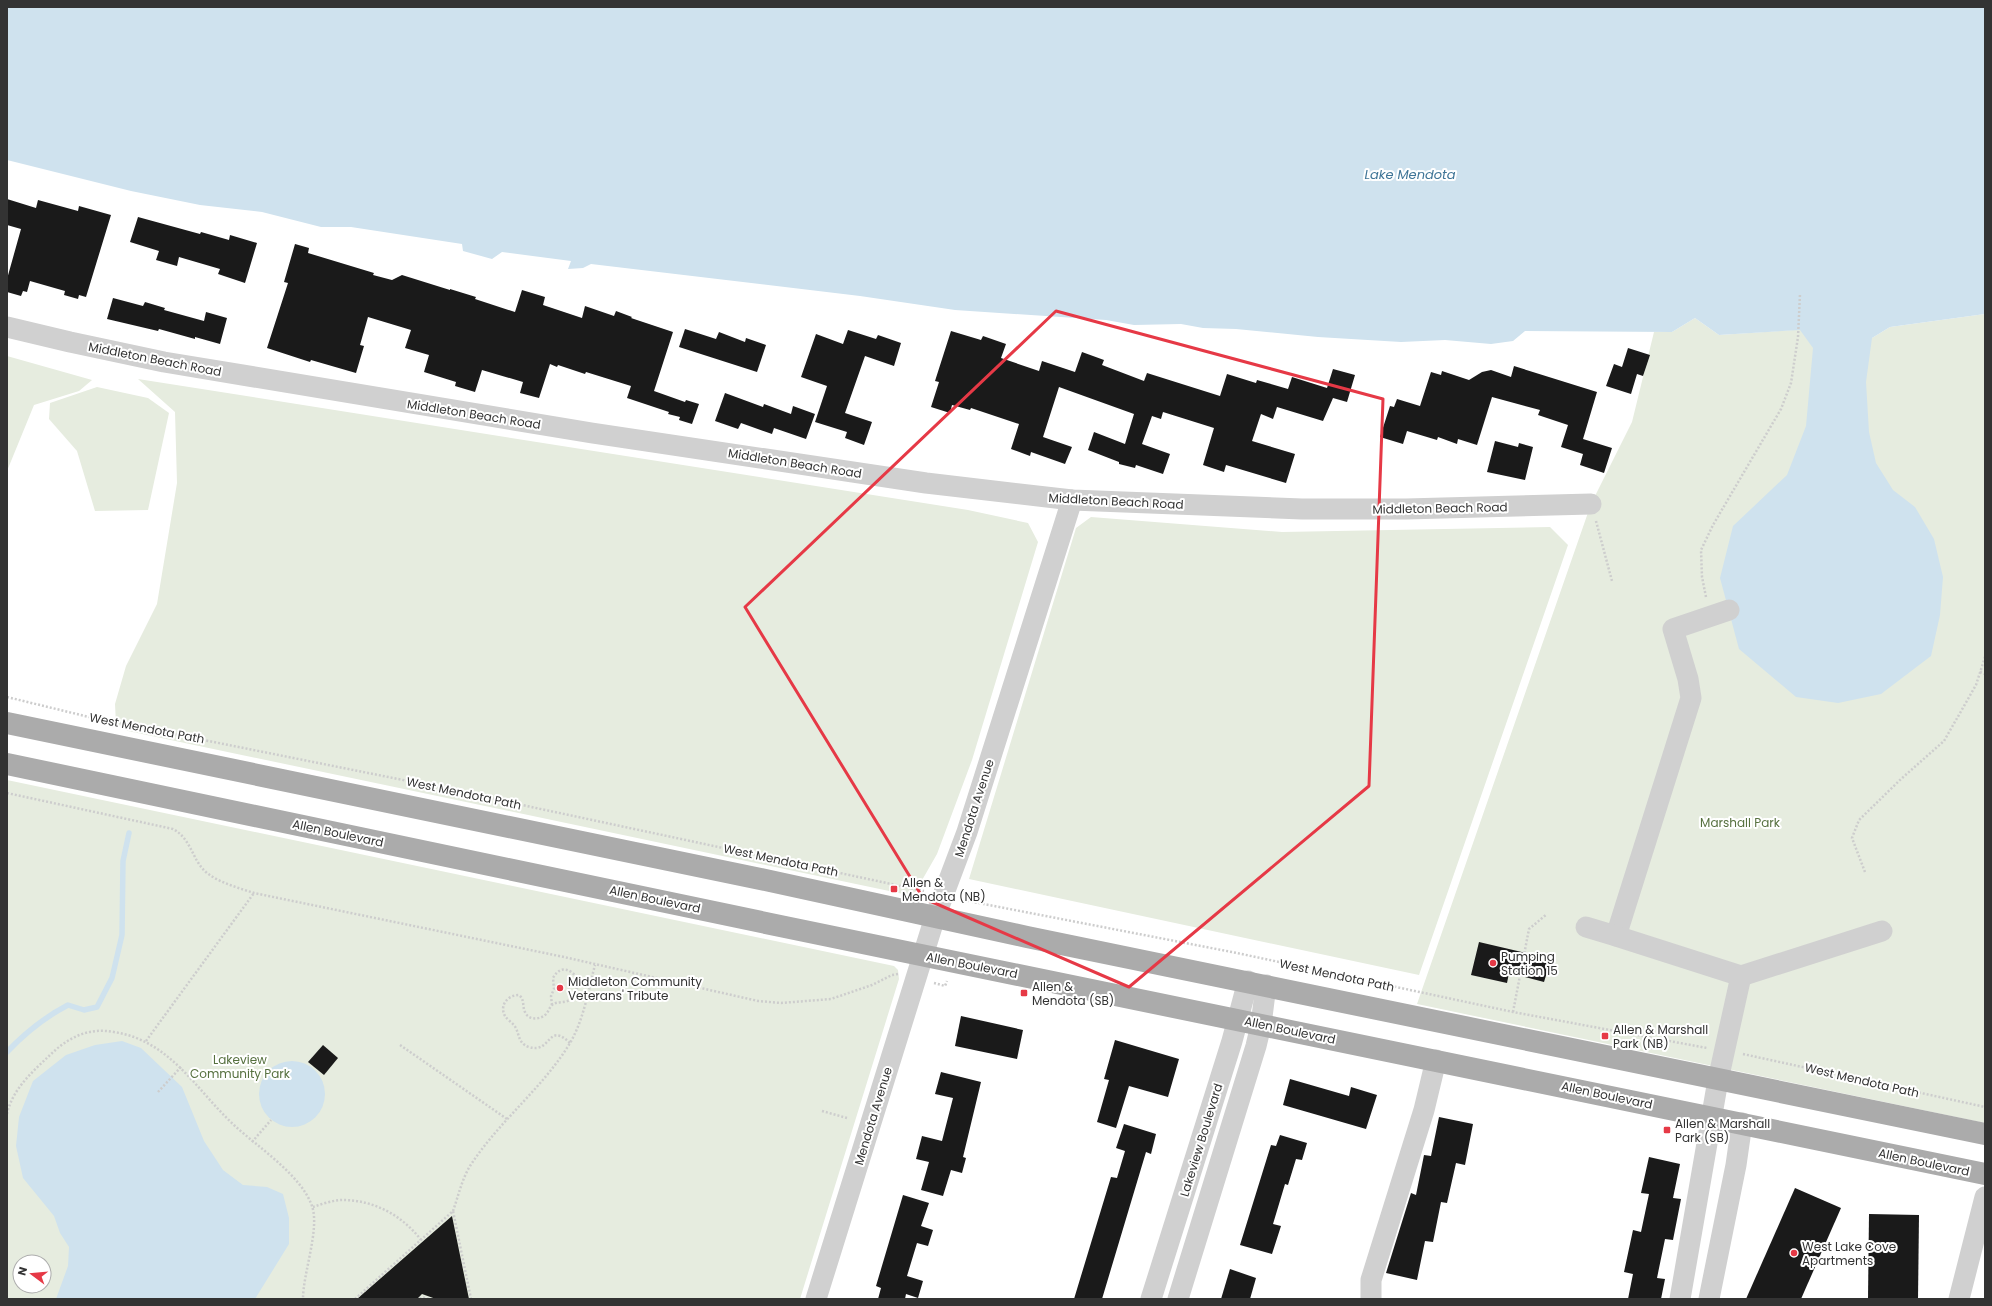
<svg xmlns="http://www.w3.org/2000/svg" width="1992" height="1306" font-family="Poppins,sans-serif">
	<rect width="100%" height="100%" fill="#fff"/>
	<g fill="#e6ecdf" fill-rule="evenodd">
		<path d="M1985,314v809l-568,-119 174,-500 41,-82 22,-90h18l23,-14 24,17 89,-6 64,9 18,-11z"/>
		<path d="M7,356l85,24 -13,11 -45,14 -27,66z"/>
		<path d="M138,379l830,131 60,13 10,19 -66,218 -35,94 -24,42 -785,-165 -12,-7 -1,-20 11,-38 31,-62 20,-121 -2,-71z"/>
		<path d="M97,387l51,11 21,15 -21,97 -53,1 -18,-60 -28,-32 1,-16z"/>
		<path d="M1091,517l191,15 268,-5 18,18 -149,430 -450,-96 107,-351z"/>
		<path d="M7,780l887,186 4,4 1,9 -99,320h-793zM20,1262h24v24h-24z"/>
	</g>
	<g fill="#cfe2ee">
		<path d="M7,7h1978v307l-95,13 -18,11 -6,44 3,50 7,31 17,27 22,17 19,32 9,38 -3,38 -9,41 -50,38 -43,9 -42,-6 -57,-48 -19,-71 13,-52 54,-51 19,-49 7,-78 -13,-18 -81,5 -24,-17 -23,14 -147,-1 -12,10 -22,3 -46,-4 -44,2 -83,-5 -82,-8 -33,-1 -22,-4 -47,1 -28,-5 -151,-10 -95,-14 -269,-32 -8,4 -15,1 3,-8 -69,-9 -10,7 -29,-8 -1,-7 -111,-17h-30l-59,-15 -62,-7 -69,-14 -124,-31z"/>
		<path d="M122,1041l19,7 41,39 22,54 19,29 20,15 24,2 16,7 6,24v26l-34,55h-199l12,-33 1,-19 -9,-14 -6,-17 -31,-38 -7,-32 3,-29 14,-36 33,-26 29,-10z"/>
		<circle cx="292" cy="1094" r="33"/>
	</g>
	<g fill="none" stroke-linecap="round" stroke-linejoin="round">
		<path stroke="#cfe2ee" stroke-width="5.5" d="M7,1052c18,-19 38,-35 61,-47l16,5 13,-3 15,-29 10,-43 1,-74 6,-28"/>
	</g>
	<g fill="#1a1a1a">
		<path d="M7,199l29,9 2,-8 40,11 1,-5 32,9 -25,82 -7,-2 -1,4 -14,-4 1,-4 -35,-10 -3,11 -4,-1 -2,5 -14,-4v-13l14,-50 -14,-4z"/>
		<path d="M138,217l62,17 1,-2 28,8 1,-5 27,8 -12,40 -27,-9 2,-5 -41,-12 -2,9 -21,-6 3,-9 -29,-9z"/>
		<path d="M295,244l14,4 -1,5 66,20 -1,2 19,5 10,-5 48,15v-1l26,8 -1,2 40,13 7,-22 23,7 -2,8 39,13 3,-12 29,10 2,-5 16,6 -1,1 42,14 -19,59 31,11 1,-2 13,4 -7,20 -13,-4 1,-3 -12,-3 1,-2 -42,-14 4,-12 -45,-14 -1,2 -27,-9 -1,2 -7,-3 -11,34 -19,-5 3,-11 -41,-12 -7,22 -20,-6 1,-4 -32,-10 5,-17 -24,-7 6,-18 -43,-13 -8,28 4,1 -8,27 -45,-13 -1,2 -43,-14 21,-65 -4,-1z"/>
		<path d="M113,298l30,8 2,-4 20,6 -1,2 40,11 2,-9 21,6 -7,26 -25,-7v2l-36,-10 -1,2 -51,-12z"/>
		<path d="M685,329l31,10 3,-7 26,10 1,-4 20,7 -9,27 -78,-25z"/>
		<path d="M848,330l28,9 2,-4 23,8 -7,23 -29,-10 -20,57 27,9 -8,23 -19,-7 2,-6 -32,-10 12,-36 -26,-9 15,-43 27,10z"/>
		<path d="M951,331l30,9 2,-4 23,8 -5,14 38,13 3,-10 33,11 7,-20 22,8 -2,5 42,16 3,-8 73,23 7,-22 29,9 1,-3 31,9 4,-12 35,11 6,-19 22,6 -8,27 -14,-4 -10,23 -46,-14 -4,12 -12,-5 -9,27 43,13 -9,29 -60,-18 -2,7 -21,-7 11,-37 -51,-16 -2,7 -9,-3 -10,28 28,10 -7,20 -27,-9 -1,3 -16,-4v-2l-31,-12 6,-18 31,12 9,-30 -75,-27 -16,50 29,10 -7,17 -34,-12 -1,4 -19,-7 8,-25 -48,-16 -1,2 -18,-5 -2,8 -19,-6 8,-25 -4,-1z"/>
		<path d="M1628,348l22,7 -7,21 -6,-2 -6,20 -25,-8 8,-22 8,3z"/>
		<path d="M1514,366l83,26 -14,47 29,9 -8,25 -24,-8 3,-11 -22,-7 7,-22 -30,-10 2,-5 -48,-13 -15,48 -19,-6 -1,5 -19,-7 -1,3 -30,-9 -4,13 -23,-7 10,-31 4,1 3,-8 23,7 11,-34 10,3 1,-4 27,9 13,-8 9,-2 20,7z"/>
		<path d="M725,393l38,14 1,-3 27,10 2,-8 22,8 -9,25 -32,-11 -2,6 -31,-11 -3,6 -23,-8z"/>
		<path d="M1495,441l23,6 1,-4 14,4 -8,33 -38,-8z"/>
		<path d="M1479,942l72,17 -7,23 -35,-9 -2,10 -36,-8z"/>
		<path d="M961,1016l62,14 -6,29 -62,-13z"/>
		<path d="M1115,1040l64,19 -11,38 -39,-11 -13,42 -19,-6 12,-42 -5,-1z"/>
		<path d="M323,1045l15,13 -14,17 -16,-13z"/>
		<path d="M941,1072l40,10 -18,75 3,1 -4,15 -11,-3 -8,26 -22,-6 8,-28 -13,-3 6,-23 20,5 11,-43 -18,-4z"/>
		<path d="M1290,1079l59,17 2,-9 26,8 -11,34 -83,-24z"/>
		<path d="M1439,1117l34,7 -8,41 -9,-2 -9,40 -6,-1 -8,40 -8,-1 -8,39 -31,-7 25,-80 5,2 8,-40 7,1z"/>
		<path d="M1124,1124l32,10 -5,20 -5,-2 -44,147h-28l37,-122 6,1 8,-27 -9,-3z"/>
		<path d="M1280,1135l27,8 -5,17 -6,-1 -8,26 -3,-1 -12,40 8,2 -9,28 -32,-9 31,-100 5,1z"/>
		<path d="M1649,1157l31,7 -7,34 8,1 -8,41 -8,-1 -8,39 8,1 -4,20h-33l5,-25 -9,-2 9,-42 8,2 8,-38 -8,-1z"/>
		<path d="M1795,1188l46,20 -40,91h-55z"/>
		<path d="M903,1195l26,8 -8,23 12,4 -5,16 -11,-3 -10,33 16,5 -5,17 -12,-4 -1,5h-27l3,-11 -5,-2z"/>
		<path d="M1869,1214l50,1 -1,84h-50z"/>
		<path d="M452,1216l17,83h-33l-14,-5 -5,5h-60z"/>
		<path d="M1230,1269l26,9 -6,21h-29z"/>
	</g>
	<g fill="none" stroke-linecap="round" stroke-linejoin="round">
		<g stroke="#cdcdcd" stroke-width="2.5" stroke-dasharray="2 2" stroke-linecap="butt">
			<path d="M1596,521l16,60"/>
			<path d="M1706,597l-4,-20 -1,-27 12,-25 68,-116 10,-26 7,-46 2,-43"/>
			<path d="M1980,672l5,2"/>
			<path d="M7,697l82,20 349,70 486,104"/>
			<path d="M7,793l166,36c19,10 19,32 34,44 13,10 32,15 47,20l310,64 194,44 23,2 50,-4 41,-14 20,-10 6,-1"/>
			<path d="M1865,872l-13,-34 7,-18 42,-41 43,-38 32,-56 9,-28"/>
			<path d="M963,900l274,53 276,59 194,36"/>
			<path d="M934,983l11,3 2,-5"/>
			<path d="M552,1005l-1,-9 3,-7 -1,-11c8,-15 21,-8 27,5"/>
			<path d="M1513,1012l16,-83 18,-15"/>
			<path d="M146,1041l108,-148"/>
			<path d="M570,1043c-23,-22 -18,11 -41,4 -12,-4 -9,-14 -15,-22 -3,-3 -7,-6 -9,-9 -6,-11 3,-21 14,-21 6,5 3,11 6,17 3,8 14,8 20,3 3,-2 4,-7 7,-10 5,-4 13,-2 18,-5l10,-17 11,-5"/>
			<path d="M400,1045l107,74"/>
			<path d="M1743,1054l242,53"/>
			<path d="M158,1092l23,-25"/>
			<path d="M822,1111l25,7"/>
			<path d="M7,1114c5,-24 25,-42 42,-58 18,-18 39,-29 65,-24 57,9 81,57 121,94 24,22 66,49 77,80 8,23 -9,67 -9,93"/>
			<path d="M252,1142l19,-22"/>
			<path d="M313,1207c9,-3 20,-7 30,-7 31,0 60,16 78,40"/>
			<path d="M453,1211c5,-14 9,-32 17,-45 29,-45 73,-78 100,-123 14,-24 18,-52 25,-78"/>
			<path d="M355,1299l98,-88 18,88"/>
			<path d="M420,1299l2,-2 7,2"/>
		</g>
		<g stroke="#d0d0d0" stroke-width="21">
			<path d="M7,327l63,15 94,20 428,71 334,50 146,17 230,9h104l185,-5"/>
			<path d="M1729,610l-56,19 15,50 3,19 -75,238 125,40 141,-45"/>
			<path d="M1586,927l30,9"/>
			<path d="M816,1299l119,-382 32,-85 105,-332"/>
			<path d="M1151,1299l81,-258 16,-60"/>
			<path d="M1178,1299l78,-253 5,-21 5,-40"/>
			<path d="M1371,1299v-19l53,-170 12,-50"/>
			<path d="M1680,1299l38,-219 23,-104"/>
			<path d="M1709,1299l27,-134 6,-42"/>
			<path d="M1959,1299l26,-102"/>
		</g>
		<g stroke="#ababab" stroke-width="22">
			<path d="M7,723l763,158 257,56 958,197"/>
			<path d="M7,764l778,163 1200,247"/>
		</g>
	</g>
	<path fill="none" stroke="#e63946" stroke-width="3" stroke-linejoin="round" d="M1056,311l327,88 -14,387 -240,201 -206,-89 -178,-291z"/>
	<g fill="#e63946" stroke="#fff" stroke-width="1.5">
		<rect x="890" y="885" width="8" height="8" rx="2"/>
		<circle cx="1493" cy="963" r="4"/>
		<circle cx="560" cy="988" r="4"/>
		<rect x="1020" y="989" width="8" height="8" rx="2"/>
		<rect x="1601" y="1032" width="8" height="8" rx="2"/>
		<rect x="1663" y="1126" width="8" height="8" rx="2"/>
		<circle cx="1794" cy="1253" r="4"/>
	</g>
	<g text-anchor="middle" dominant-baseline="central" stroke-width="4" stroke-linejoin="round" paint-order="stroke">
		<g font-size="12" fill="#333" stroke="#fff">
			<text transform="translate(155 359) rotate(11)">Middleton Beach Road</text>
			<text transform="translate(474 414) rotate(9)">Middleton Beach Road</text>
			<text transform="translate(795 463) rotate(9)">Middleton Beach Road</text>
			<text transform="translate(1116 501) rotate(3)">Middleton Beach Road</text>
			<text transform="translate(1440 508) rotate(-1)">Middleton Beach Road</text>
			<text transform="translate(147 728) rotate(11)">West Mendota Path</text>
			<text transform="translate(464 793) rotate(12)">West Mendota Path</text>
			<text transform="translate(974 808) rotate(-72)">Mendota Avenue</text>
			<text transform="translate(338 833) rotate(12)">Allen Boulevard</text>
			<text transform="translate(781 860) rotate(12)">West Mendota Path</text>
			<text transform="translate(655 899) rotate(12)">Allen Boulevard</text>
			<text transform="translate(972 965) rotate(11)">Allen Boulevard</text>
			<text transform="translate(1337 975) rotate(12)">West Mendota Path</text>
			<text transform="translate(1290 1030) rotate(12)">Allen Boulevard</text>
			<text transform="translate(1862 1080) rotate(13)">West Mendota Path</text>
			<text transform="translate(1607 1095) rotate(12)">Allen Boulevard</text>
			<text transform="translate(873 1116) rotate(-73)">Mendota Avenue</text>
			<text transform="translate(1201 1140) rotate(-73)">Lakeview Boulevard</text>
			<text transform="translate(1924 1162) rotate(12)">Allen Boulevard</text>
		</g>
		<g font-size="12" fill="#56703f" stroke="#fff">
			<text x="1740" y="822">Marshall Park</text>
			<text x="240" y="1059">Lakeview<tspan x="240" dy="14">Community Park</tspan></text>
		</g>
		<g font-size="12" fill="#333" stroke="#fff" text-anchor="start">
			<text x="902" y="882">Allen &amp;<tspan x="902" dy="14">Mendota (NB)</tspan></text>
			<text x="1501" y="956">Pumping<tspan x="1501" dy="14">Station 15</tspan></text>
			<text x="568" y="981">Middleton Community<tspan x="568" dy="14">Veterans' Tribute</tspan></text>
			<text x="1032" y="986">Allen &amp;<tspan x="1032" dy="14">Mendota (SB)</tspan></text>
			<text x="1613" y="1029">Allen &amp; Marshall<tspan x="1613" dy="14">Park (NB)</tspan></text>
			<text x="1675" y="1123">Allen &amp; Marshall<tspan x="1675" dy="14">Park (SB)</tspan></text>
			<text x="1802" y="1246">West Lake Cove<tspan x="1802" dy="14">Apartments</tspan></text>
		</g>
		<g font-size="13" font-style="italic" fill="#3f7597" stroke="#fff">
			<text x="1410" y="174">Lake Mendota</text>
		</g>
	</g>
	<rect width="1992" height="1306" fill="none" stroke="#333333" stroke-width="16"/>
	<g transform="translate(32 1274) rotate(286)"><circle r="19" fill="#ffffff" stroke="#adadad"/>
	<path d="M0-3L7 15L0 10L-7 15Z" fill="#e63946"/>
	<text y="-6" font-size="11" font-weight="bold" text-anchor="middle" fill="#333333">N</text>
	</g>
</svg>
